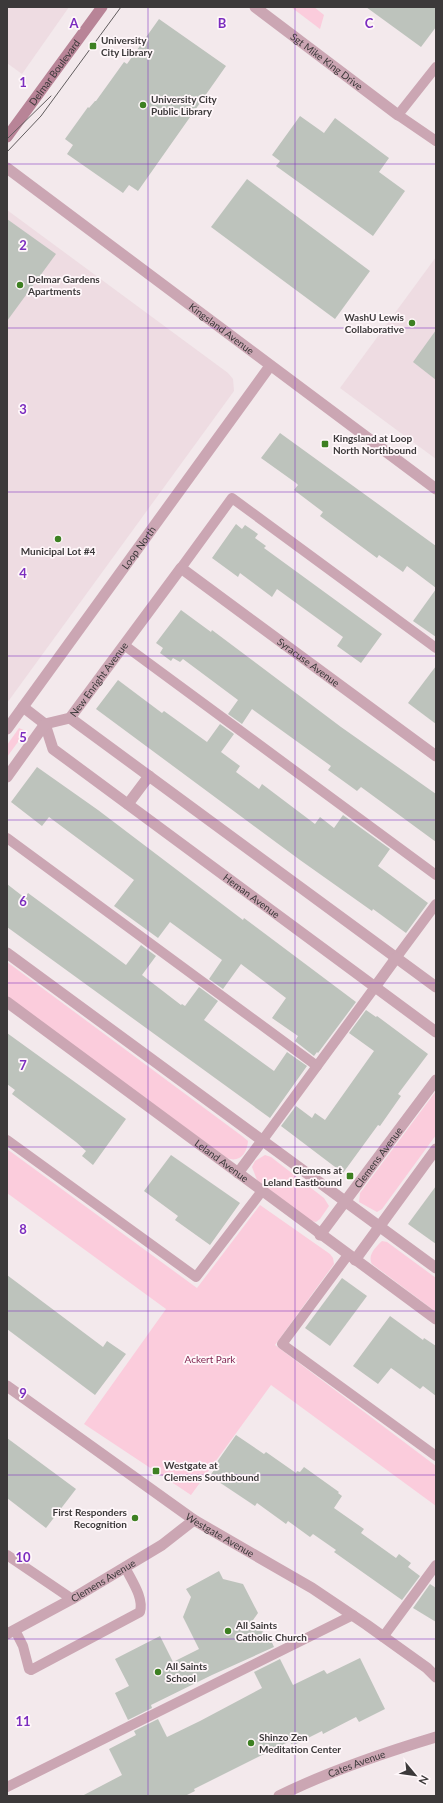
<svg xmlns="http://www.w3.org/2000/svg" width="443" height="1803" font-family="Lato,sans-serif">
	<rect width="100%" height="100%" fill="#f3e9ec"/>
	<g fill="#eedce2">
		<path d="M7,7h62l-47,67 -15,-11z"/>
		<path d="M7,210l221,163 5,6 1,12 -227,312z"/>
		<path d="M436,257v202l-96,-71z"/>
	</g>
	<g fill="#fbccdc">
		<path d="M291,7h23l10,8 -4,14z"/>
		<path d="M19,728l7,3 -19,26v-12z"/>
		<path d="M7,962l235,174 6,5c-1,13 -9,22 -21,17l-220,-161z"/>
		<path d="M436,1091v44l-54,74 -5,3 -18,-10 1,-9z"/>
		<path d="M7,1149l190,139 63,-83 70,49 3,4 1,6 -59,81 161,121v40l-165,-121 -80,110 -107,-71 82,-115 -159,-116z"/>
		<path d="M265,1155l6,2 53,41 5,8 -9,13 -4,3 -5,-1 -54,-41 -5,-13 3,-6z"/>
		<path d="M382,1241l5,1 49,36v34l-64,-48c-5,-9 4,-17 10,-23z"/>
	</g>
	<g fill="#bdc3bc">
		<path d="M366,7h70v20l-15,20z"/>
		<path d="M159,19l67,47 -88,125 -9,-6 -6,8 -56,-39 6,-9 -8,-6 23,-32 1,1 6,-7h1l28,-39 3,2z"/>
		<path d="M300,116l24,17 11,-15 54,40 -10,14 26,19 -32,45 -97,-70 4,-5 -8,-6z"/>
		<path d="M247,179l123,92 -35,48 -124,-92z"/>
		<path d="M7,219l49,35 -49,67z"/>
		<path d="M436,330v50l-23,-18z"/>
		<path d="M280,433l156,113v42l-29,-22 -4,6 -24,-17 -2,3 -57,-42 3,-4 -29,-22 4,-5 -2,-2 -35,-25z"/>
		<path d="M236,524l6,5 3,-4 13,9 -3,4 11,8 -2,2 118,86 -21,29 -24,-17 6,-9 -66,-48 -5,8 -32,-24 -2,4 -26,-19z"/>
		<path d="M436,589v48l-23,-16z"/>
		<path d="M181,610l30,22 1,-2 129,97 95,67v48l-75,-55 -4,4 -29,-21 3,-4 -79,-57 -10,15 -14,-10 10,-14 -55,-41 -3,3 -7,-4 -2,3 -11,-8 3,-5 -7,-5z"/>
		<path d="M436,666v58l-28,-21z"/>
		<path d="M118,680l44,33 2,-2 43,31 13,-18 14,10 -13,18 19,14 -4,6 23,17 3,-5 53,40 5,-7 14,11 9,-13 47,34 -12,17 50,37 -22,30 -33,-24 -1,2 -72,-51 -204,-151z"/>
		<path d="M37,767l61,43 145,110 1,-2 112,84 -38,51 -1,-1 -3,4 -19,-15 3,-5 -26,-18 14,-20 -45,-34 -18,25 -14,-10 13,-19 -52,-38 -12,16 -44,-32 20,-26 -85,-63 -7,9 -31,-24z"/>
		<path d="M7,884l18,14 3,-5 98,72 15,-20 15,11 -14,19 39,30 1,-1 3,2 14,-19 19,14 -14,19 70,51 13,-19 20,14 -37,52 -263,-191z"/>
		<path d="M366,1010l10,7 1,-1 51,38 -30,40 3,2 -21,30 -2,-1 -35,48 -62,-47 15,-20 16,12 3,-5 10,7 49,-69 -25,-18z"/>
		<path d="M7,1033l119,86 -33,46 -11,-9 4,-5 -10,-9 -64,-48 3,-4 -8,-6z"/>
		<path d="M171,1155l69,48 -30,42 -35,-25 3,-4 -34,-25z"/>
		<path d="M436,1186v58l-28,-20z"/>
		<path d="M7,1275l96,72 4,-6 19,13 -31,41 -88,-66z"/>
		<path d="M342,1278l25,18 -37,50 -25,-18z"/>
		<path d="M390,1316l33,24 1,-2 12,8v50l-13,-10 -3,3 -29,-21 -13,16 -25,-18z"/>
		<path d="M236,1435l28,19 2,-2 30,21 1,-2 3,1 4,-5 35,25 -1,1 4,3 -8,12 30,21 -3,4 35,25 3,-4 12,9 -3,4 12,9 -18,24 -68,-48 2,-2 -23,-16 -3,3 -22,-16 -2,3 -29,-21 -2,3 -45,-30 4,-6 -2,-1z"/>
		<path d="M7,1438l69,51 -30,39 -39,-30z"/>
		<path d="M219,1571l4,8 20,5 15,29 -7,10 18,13 5,11 -62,28 -61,30 1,3 -24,12 -13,-27 14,-7 -14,-27 45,-23 13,26 26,-13 -16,-32 8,-20 -5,-8z"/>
		<path d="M430,1584l6,4v34l-23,-14z"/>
		<path d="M360,1658l25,51 -26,13 -3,-5 -33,17 -1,-3 -26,13 -1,-1 -4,1 -1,-3 -96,48 1,2 -10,5h-103l40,-21 -13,-26 27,-14 -2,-4 24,-12 9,18 33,-16 62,-33 -8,-16 26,-13 13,26 31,-15 3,4z"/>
	</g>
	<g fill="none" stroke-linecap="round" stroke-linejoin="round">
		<g stroke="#cba6b3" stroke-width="10">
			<path d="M436,67l-38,48 38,26"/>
			<path d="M181,568l51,-70 204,150"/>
			<path d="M124,645l312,230"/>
			<path d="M7,838l310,228"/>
			<path d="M396,958l40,-54"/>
			<path d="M7,1140l189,137 66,-86"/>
			<path d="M262,1141l113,-154"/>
			<path d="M348,1255l-66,89 154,112"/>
			<path d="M7,1555l65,44"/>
			<path d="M15,1630l8,16 6,23 2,1 109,-58c4,-15 -9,-32 -15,-45"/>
			<path d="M383,1637l53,-72"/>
			<path d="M7,1787l346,-172"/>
		</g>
		<g stroke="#cba6b3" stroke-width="11">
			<path id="s1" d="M255,7l143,108"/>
			<path id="s2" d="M23,707l22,17 8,25 383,283"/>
			<path d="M70,718l366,269"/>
			<path id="s3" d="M7,729l263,-363"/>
			<path id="s4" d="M7,777l38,-53 25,-6 111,-150 255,188"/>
			<path d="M128,804l21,-28"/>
			<path d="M7,953l429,315"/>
			<path d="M375,987l21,-29"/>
			<path id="s5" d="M7,1002l429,317"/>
			<path d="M238,1173l24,-32"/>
			<path id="s6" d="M320,1235l116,-155"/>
			<path d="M355,1260l81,-111"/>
			<path id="s7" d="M7,1386l187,134 118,68 55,37 60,43 9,9"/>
			<path id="s8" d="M7,1634l65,-35 90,-54 32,-25"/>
			<path id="s9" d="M279,1796c50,-25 104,-43 157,-59"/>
		</g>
		<path stroke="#cba6b3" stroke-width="11" id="s10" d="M7,168l429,321"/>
		<path stroke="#b88497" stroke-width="11" id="s11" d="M7,137l95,-130"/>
		<g stroke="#615c5e" stroke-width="1">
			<path d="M7,139l44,-43"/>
			<path d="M7,152l34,-36 80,-109"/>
		</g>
	</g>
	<path fill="none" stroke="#7b2cbf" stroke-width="1" stroke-opacity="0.55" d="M148,7v1789M295,7v1789M7,164h429M7,328h429M7,492h429M7,656h429M7,820h429M7,983h429M7,1147h429M7,1311h429M7,1475h429M7,1639h429"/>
	<g fill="#3d8022" stroke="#fff7fa" stroke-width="1.5">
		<rect x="89" y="42" width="8" height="8" rx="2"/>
		<circle cx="143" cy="105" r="4"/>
		<circle cx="20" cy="285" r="4"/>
		<circle cx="412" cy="323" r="4"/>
		<rect x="321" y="440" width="8" height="8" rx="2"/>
		<circle cx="58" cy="539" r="4"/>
		<rect x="346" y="1172" width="8" height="8" rx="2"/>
		<rect x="152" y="1467" width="8" height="8" rx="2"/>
		<circle cx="135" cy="1518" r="4"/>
		<circle cx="228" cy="1631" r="4"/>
		<circle cx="158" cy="1672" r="4"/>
		<circle cx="251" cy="1743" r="4"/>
	</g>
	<g text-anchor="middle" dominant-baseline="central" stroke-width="3.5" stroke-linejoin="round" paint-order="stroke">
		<g font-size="10" font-weight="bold" fill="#3c393a" stroke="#fff7fa" text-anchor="start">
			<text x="101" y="40">University<tspan x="101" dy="12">City Library</tspan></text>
			<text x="151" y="99">University City<tspan x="151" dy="12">Public Library</tspan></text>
			<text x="28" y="279">Delmar Gardens<tspan x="28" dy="12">Apartments</tspan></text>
			<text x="404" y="317" text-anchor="end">WashU Lewis<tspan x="404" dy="12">Collaborative</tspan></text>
			<text x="333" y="438">Kingsland at Loop<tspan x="333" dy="12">North Northbound</tspan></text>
			<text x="58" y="551" text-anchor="middle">Municipal Lot #4</text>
			<text x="342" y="1170" text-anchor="end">Clemens at<tspan x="342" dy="12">Leland Eastbound</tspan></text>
			<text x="164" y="1465">Westgate at<tspan x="164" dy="12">Clemens Southbound</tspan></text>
			<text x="127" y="1512" text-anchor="end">First Responders<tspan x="127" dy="12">Recognition</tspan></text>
			<text x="236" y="1625">All Saints<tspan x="236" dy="12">Catholic Church</tspan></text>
			<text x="166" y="1666">All Saints<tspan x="166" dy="12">School</tspan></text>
			<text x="259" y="1737">Shinzo Zen<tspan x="259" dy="12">Meditation Center</tspan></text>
		</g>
		<g font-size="10" fill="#3c393a" stroke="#fff7fa">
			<text stroke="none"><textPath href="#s1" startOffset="90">Sgt Mike King Drive</textPath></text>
			<text stroke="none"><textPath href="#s11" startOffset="80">Delmar Boulevard</textPath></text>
			<text stroke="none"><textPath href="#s10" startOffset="268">Kingsland Avenue</textPath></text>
			<text stroke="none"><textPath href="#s3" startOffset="224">Loop North</textPath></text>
			<text stroke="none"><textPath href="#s4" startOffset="436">Syracuse Avenue</textPath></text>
			<text stroke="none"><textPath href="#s4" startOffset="139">New Enright Avenue</textPath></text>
			<text stroke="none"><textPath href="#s2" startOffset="301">Heman Avenue</textPath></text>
			<text stroke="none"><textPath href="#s6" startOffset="97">Clemens Avenue</textPath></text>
			<text stroke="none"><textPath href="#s5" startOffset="267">Leland Avenue</textPath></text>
			<text stroke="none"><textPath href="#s7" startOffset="260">Westgate Avenue</textPath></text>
			<text stroke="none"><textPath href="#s8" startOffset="110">Clemens Avenue</textPath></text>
			<text stroke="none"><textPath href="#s9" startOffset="84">Cates Avenue</textPath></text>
		</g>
		<g font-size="10" fill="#832752" stroke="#fff7fa">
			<text x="210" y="1359">Ackert Park</text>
		</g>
	</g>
	<g font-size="13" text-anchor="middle" font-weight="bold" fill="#7b2cbf" stroke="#fff7fa" stroke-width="3.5" stroke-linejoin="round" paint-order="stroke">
		<text x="74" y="28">A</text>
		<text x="222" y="28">B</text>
		<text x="369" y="28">C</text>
		<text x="23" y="87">1</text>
		<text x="23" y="250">2</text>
		<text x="23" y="414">3</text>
		<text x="23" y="578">4</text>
		<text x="23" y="742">5</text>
		<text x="23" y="906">6</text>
		<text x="23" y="1070">7</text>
		<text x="23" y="1234">8</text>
		<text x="23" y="1398">9</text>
		<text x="23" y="1562">10</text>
		<text x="23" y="1726">11</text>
	</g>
	<rect width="443" height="1803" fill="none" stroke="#3c393a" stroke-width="16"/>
	<g transform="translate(415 1775) rotate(119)" stroke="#fff7fa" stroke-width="3" paint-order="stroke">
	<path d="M0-3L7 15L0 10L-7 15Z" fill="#3c393a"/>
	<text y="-6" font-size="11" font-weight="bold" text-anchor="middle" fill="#3c393a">N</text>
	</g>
</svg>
